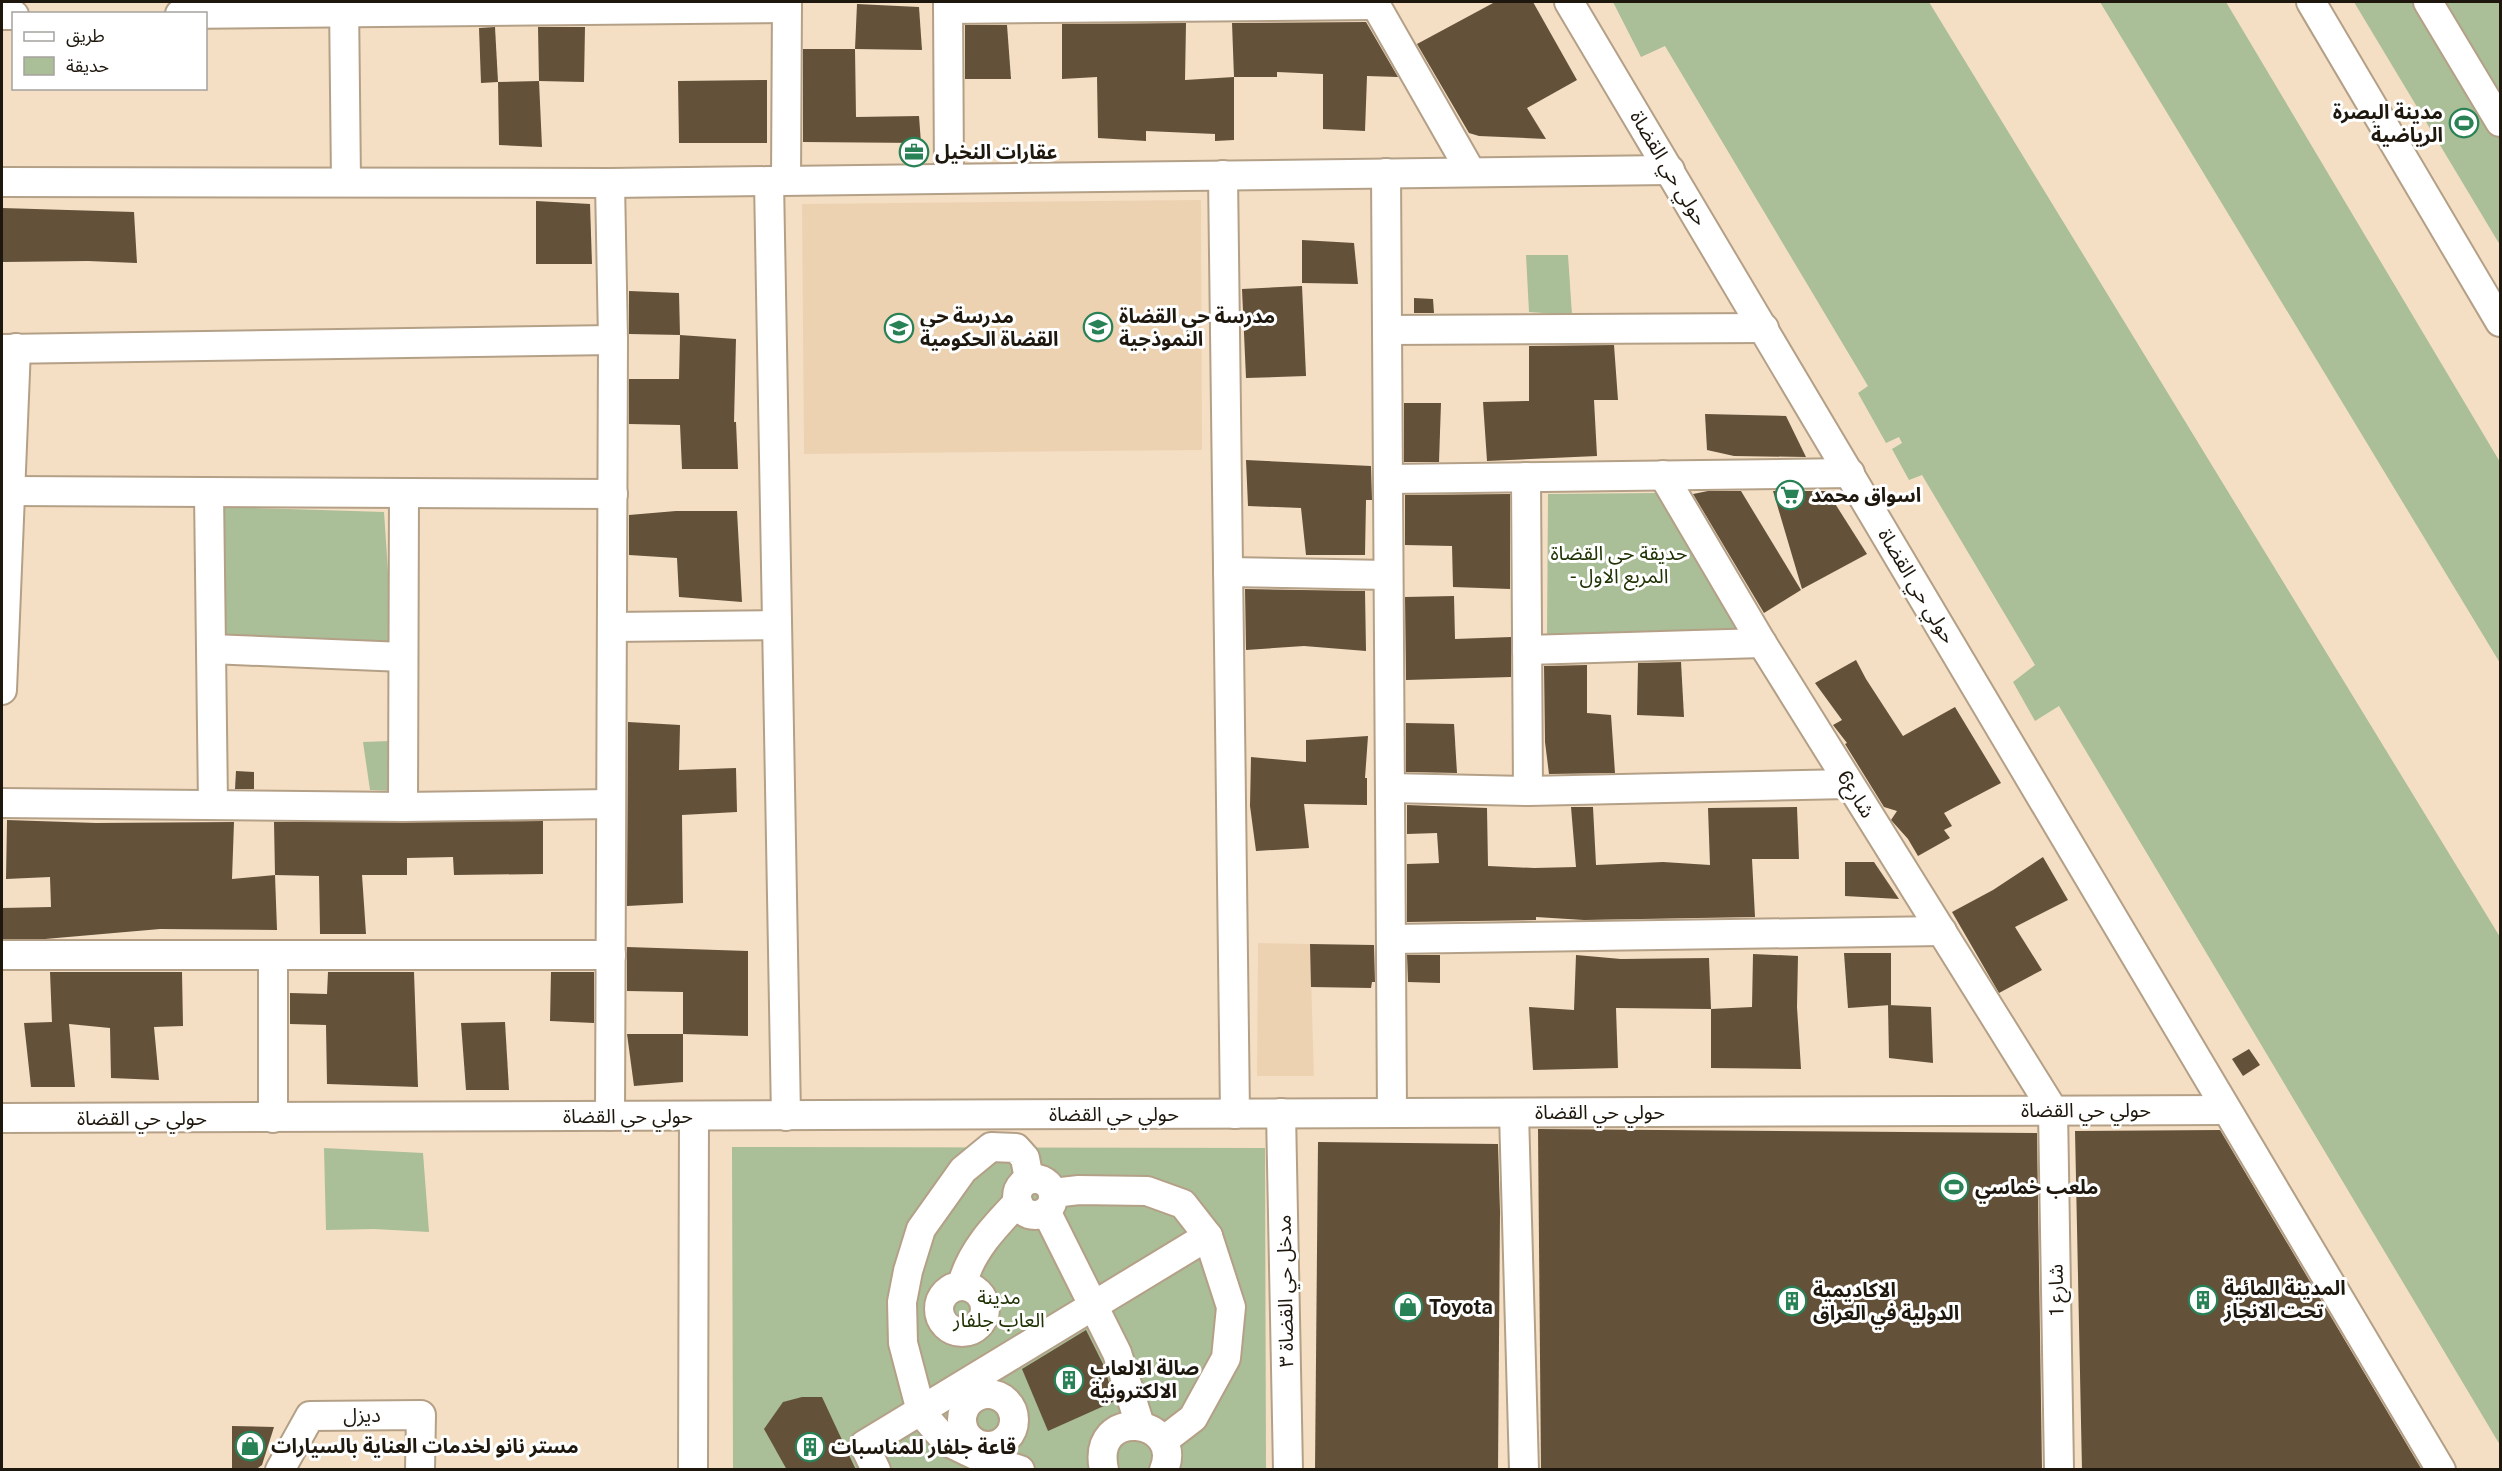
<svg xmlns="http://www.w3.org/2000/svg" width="2502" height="1471" font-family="'Public Sans','Noto Sans Arabic',sans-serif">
	<rect width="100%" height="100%" fill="#f4dfc4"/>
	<g fill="#edd2b2">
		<path d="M1201,200l1,250 -398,4 -2,-250z"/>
		<path d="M1258,943l52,1 4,132h-57z"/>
	</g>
	<g fill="#aabe97">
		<path d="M1613,2h316l571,935v508l-441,-739 -24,15 -22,-39 22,-17 -113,-190 -13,5 -17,-31 10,-6 -3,-6 -13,6 -28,-50 10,-7 -203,-340 -24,11z"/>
		<path d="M2100,2h126l274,460v201z"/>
		<path d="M2354,2h146v243z"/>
		<path d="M1526,255h42l4,60 -43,-3z"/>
		<path d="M1659,493l82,135 -194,12 1,-146z"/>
		<path d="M225,507l159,5 9,134 -168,-8z"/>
		<path d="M390,741l4,50 -24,-1 -7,-48z"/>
		<path d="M732,1147l533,1 1,321h-533z"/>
		<path d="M324,1148l99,5 6,79 -55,-3 -48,1z"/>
	</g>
	<g fill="#63513a">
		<path d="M1495,2h38l44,78 -50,28 19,31 -67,-3 -10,-3 -52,-89z"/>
		<path d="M857,4l62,3 3,43 -67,-1z"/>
		<path d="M1366,22l32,55 -31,-1 -2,55 -42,-2v-55l-46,-2v5h-43l-2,-54z"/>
		<path d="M1186,23l-1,57 49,-3v63l-19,1v-7l-69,-3v10l-48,-3 -1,-61 -35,2v-55z"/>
		<path d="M965,25h42l4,54h-46z"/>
		<path d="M495,27l3,55 -17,1 -2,-55z"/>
		<path d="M538,27h47l-1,55 -45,-1z"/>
		<path d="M803,49h52l1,68 63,-1 2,27 -118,-1z"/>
		<path d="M767,80v63h-88l-1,-62z"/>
		<path d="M539,81l3,66 -43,-2 -1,-63z"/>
		<path d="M536,201l54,3 2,60h-56z"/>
		<path d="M2,208l132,4 3,51 -49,-2 -85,1z"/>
		<path d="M1302,240l52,3 4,41 -56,-1z"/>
		<path d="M1302,286l4,90 -60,2 -4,-89z"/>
		<path d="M629,291l50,2 1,42 -51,-1z"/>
		<path d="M1414,298l19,1 1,14h-20z"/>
		<path d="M680,335l56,4 -2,83h2l2,47h-56l-2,-44 -51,-1v-45h50z"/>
		<path d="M1614,345l4,55h-24l3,56 -110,5 -4,-59 46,-1v-55z"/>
		<path d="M1404,403h37l-2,59h-35z"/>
		<path d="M1705,414l81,2 20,41 -72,-1 -27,-6z"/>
		<path d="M1246,460l125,6 1,34h-6l-1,55h-59l-5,-47 -53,-2z"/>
		<path d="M1708,491h33l60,99 -37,23 -71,-119z"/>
		<path d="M1773,491h54l40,63 -65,35z"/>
		<path d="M1510,494v95l-57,-2 -1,-41 -47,-1v-50z"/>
		<path d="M676,511h61l5,91 -63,-5 -2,-39 -48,-3v-40z"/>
		<path d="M1245,589l120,2 1,60 -62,-5 -58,4z"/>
		<path d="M1454,596l1,43 56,-2v40l-105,3 -1,-83z"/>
		<path d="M1856,660l10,19 37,57 52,-29 46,76 -57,30 8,13 -8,4 6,8 -32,18 -10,-17 -17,-19 6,-9 -13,-4 -39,-63 2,-1 -14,-18 9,-5 -27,-37z"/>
		<path d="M1681,662l3,55 -47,-2 1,-52z"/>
		<path d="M1587,665v48l24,2 4,58 -66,1 -4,-32 -1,-76z"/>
		<path d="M628,722l52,3 -1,45 57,-2 1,44 -55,3 1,88 -56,3z"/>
		<path d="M1406,723l48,1 3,49 -51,-1z"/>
		<path d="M1368,736l-3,42h2v27l-63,-1 5,44 -53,3 -6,-45 1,-49 55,5v-22z"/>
		<path d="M236,771l18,1v17h-19z"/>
		<path d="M1407,805l80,3 1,58 46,2 42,-1 -5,-60h22l3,58 67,-3 47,3 -2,-57 89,-1 2,52h-47l3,58 -171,3 -48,-3v3l-129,2v-58l32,-1 -2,-30 -30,1z"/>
		<path d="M7,820l89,3 138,-1 -2,57 43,-4 2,55 -117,-1 -115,10h-43v-31l49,-1 -1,-30 -44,2z"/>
		<path d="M543,821v53l-89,1 -1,-18 -46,1v17h-45l4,59h-46l-1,-58 -44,-1 -1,-53z"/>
		<path d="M2043,857l25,43 -53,27 27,43 -43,23 -47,-81 41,-22z"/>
		<path d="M1845,862h29l25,37 -54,-3z"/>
		<path d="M1310,944l64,1 1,37h-3l-1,6 -60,-1z"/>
		<path d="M627,947l121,4v85l-65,-2v-42l-56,-1z"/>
		<path d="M1844,953h47v52l-43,3z"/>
		<path d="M1753,954l45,2 -1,51 4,62 -90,-1v-59l41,-2z"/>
		<path d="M1407,955h33v28l-32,-1z"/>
		<path d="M1576,955l45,4 88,-1 2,51 -95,-1 2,60 -85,2 -4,-63 45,3z"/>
		<path d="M50,972h132l1,54 -29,1 5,53 -48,-2 -1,-50 -41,-4 6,63h-44l-7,-64 28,-1z"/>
		<path d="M328,972h86l4,115 -91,-3 -1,-59 -36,-1v-31l37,1z"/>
		<path d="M551,972h43v51l-44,-2z"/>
		<path d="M1888,1005l43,2 2,56 -44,-5z"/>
		<path d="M505,1022l4,68h-43l-5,-67z"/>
		<path d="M627,1034h56v48l-49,4z"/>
		<path d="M2249,1049l11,16 -17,11 -11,-17z"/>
		<path d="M1538,1129l499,4 5,337h-501z"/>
		<path d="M2220,1130l202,340h-340l-7,-339z"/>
		<path d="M1318,1142l180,2 2,68 -2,258h-183z"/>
		<path d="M1086,1330l17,34 12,37 -67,30 -26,-62z"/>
		<path d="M802,1397h20l34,73h-69l-23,-41 19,-27z"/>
		<path d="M232,1426l42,1 -12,38 -7,5h-23z"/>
	</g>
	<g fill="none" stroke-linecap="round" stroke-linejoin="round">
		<g stroke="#b4a087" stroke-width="32">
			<g id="minor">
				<path d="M344,2l2,179"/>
				<path d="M948,2l1,176"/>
				<path d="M1374,2l97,170"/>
				<path d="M1569,2l872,1468"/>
				<path d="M2311,2l189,320"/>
				<path d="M2428,2l72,120"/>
				<path d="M948,9l428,-4"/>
				<path d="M180,14l607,-6"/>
				<path d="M2,15h12"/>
				<path d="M1386,173l6,940"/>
				<path d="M1223,175l12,939"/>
				<path d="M786,180l1,-178"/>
				<path d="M769,181l17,935"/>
				<path d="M2,182l608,1 1060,-13"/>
				<path d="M610,183l3,157 -3,776"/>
				<path d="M1387,330l377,-2"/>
				<path d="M2,349l611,-9"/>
				<path d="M1663,475l99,168 291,467 6,360"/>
				<path d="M1526,477l2,314"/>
				<path d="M1388,479l462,-6"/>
				<path d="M10,491l603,3"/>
				<path d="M209,493l4,312"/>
				<path d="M1228,572l160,3"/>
				<path d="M612,627l165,-2"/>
				<path d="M211,649l192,8"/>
				<path d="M1527,650l235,-7"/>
				<path d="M2,690l14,-342"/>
				<path d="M1390,788l138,3 321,-7"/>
				<path d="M2,803l401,4 208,-3"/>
				<path d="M403,807l1,-314"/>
				<path d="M1391,939l551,-8"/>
				<path d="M2,955h609"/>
				<path d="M273,955v163"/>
				<path d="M1281,1113l7,357"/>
				<path d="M1514,1113l10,357"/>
				<path d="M2,1118l2224,-8"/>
				<circle cx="1035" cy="1197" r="18"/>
				<path d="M1053,1193l26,-3 68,1 36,13 25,32 23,71 -5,51 -33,60 -30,23"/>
				<path d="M1046,1211l71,142 23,72"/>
				<path d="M962,1285c8,-33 33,-59 56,-83"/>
				<circle cx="962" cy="1309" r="23"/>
				<circle cx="988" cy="1420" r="26"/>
				<path d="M280,1470l30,-54 111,-1 -1,55"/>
				<path d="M693,1470l1,-354"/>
				<path d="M876,1470l-12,-25 344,-209"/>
				<path d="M1020,1470l-43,-14 -31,-15 -20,-23 -8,-18 -15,-57 -1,-41 6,-31 13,-42 42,-59 28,-23 25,1 9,10 4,21"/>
				<path d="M1104,1470c-14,-65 81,-52 60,0"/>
			</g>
		</g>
		<use href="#minor" stroke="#fff" stroke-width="28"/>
	</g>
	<defs>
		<g id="stadium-ring" transform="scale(1.5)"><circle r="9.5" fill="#fff" stroke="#298156" stroke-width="1.5"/><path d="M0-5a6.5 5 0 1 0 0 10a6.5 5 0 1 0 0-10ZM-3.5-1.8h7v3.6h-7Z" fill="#298156"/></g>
		<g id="office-ring" transform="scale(1.5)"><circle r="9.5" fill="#fff" stroke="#298156" stroke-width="1.5"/><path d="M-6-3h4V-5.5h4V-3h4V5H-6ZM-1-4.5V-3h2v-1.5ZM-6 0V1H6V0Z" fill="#298156"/></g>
		<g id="school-ring" transform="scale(1.5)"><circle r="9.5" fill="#fff" stroke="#298156" stroke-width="1.5"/><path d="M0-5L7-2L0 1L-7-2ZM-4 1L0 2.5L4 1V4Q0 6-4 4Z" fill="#298156"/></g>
		<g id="supermarket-ring" transform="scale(1.5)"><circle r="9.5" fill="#fff" stroke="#298156" stroke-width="1.5"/><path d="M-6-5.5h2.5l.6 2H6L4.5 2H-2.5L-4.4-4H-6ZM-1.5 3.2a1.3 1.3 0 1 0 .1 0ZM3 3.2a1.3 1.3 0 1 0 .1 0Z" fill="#298156"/></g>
		<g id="building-ring" transform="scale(1.5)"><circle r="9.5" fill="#fff" stroke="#298156" stroke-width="1.5"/><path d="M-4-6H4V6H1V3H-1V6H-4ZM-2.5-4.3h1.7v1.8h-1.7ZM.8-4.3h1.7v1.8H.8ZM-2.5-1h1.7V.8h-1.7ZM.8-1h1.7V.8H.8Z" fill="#298156"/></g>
		<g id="shop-ring" transform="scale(1.5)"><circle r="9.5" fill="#fff" stroke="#298156" stroke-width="1.5"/><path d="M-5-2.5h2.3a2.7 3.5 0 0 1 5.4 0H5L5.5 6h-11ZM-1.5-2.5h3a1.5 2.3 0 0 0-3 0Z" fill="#298156"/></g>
	</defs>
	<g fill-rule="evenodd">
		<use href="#stadium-ring" x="2464" y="123"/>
		<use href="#office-ring" x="914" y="152"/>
		<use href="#school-ring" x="1098" y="327"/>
		<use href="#school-ring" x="899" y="328"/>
		<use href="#supermarket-ring" x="1790" y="495"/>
		<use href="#stadium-ring" x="1954" y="1187"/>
		<use href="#building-ring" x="2203" y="1300"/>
		<use href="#building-ring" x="1792" y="1301"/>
		<use href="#shop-ring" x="1408" y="1307"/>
		<use href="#building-ring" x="1069" y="1380"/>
		<use href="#shop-ring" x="250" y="1446"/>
		<use href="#building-ring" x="810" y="1447"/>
	</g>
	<g text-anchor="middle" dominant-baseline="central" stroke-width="6" stroke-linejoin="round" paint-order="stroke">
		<g font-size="20" font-weight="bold" fill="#1e170d" stroke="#fff" text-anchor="start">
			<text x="2443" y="112" text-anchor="end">مدينة البصرة<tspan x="2443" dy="23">الرياضية</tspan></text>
			<text x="935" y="152">عقارات النخيل</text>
			<text x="920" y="316">مدرسة حي<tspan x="920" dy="23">القضاة الحكومية</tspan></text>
			<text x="1119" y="316">مدرسة حي القضاة<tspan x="1119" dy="23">النموذجية</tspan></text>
			<text x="1811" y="495">اسواق محمد</text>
			<text x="1975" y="1187">ملعب خماسي</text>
			<text x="2224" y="1288">المدينة المائية<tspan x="2224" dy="23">تحت الانجاز</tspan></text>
			<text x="1813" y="1290">الاكاديمية<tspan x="1813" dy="23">الدولية في العراق</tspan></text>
			<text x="1429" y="1307">Toyota</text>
			<text x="1090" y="1368">صالة الالعاب<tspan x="1090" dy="23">الالكترونية</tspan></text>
			<text x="271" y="1446">مستر نانو لخدمات العناية بالسيارات</text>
			<text x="831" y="1447">قاعة جلفار للمناسبات</text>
		</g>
		<g font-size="20" fill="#1e170d" stroke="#fff">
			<text transform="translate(1669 168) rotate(59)">حولي حي القضاة</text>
			<text transform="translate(1917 586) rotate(59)">حولي حي القضاة</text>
			<text transform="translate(1856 794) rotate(58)">شارع6</text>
			<text x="2086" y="1110">حولي حي القضاة</text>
			<text x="1600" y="1112">حولي حي القضاة</text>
			<text x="1114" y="1114">حولي حي القضاة</text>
			<text x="628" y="1116">حولي حي القضاة</text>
			<text x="142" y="1118">حولي حي القضاة</text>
			<text transform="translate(2056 1290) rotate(-91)">شارع 1</text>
			<text transform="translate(1285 1291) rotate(-91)">مدخل حي القضاة ٣</text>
			<text x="362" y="1415">ديزل</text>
		</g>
		<g font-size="20" fill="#203305" stroke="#fff">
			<text x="1619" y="553">حديقة حي القضاة<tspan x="1619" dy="23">- المربع الاول</tspan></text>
			<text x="999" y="1297">مدينة<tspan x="999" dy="23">العاب جلفار</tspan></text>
		</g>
	</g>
	<rect width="2502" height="1471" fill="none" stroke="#1e170d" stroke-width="6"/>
	<rect x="12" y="12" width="195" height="78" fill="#ffffff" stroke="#a5a29e" stroke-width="1.5"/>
	<rect x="24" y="32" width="30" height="9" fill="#ffffff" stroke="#a5a29e" stroke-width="1.5"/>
	<text x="66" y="42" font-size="18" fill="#1e170d">طريق</text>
	<rect x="24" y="57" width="30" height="18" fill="#aabe97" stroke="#a5a29e" stroke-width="1.5"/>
	<text x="66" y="72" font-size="18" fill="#1e170d">حديقة</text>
</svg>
